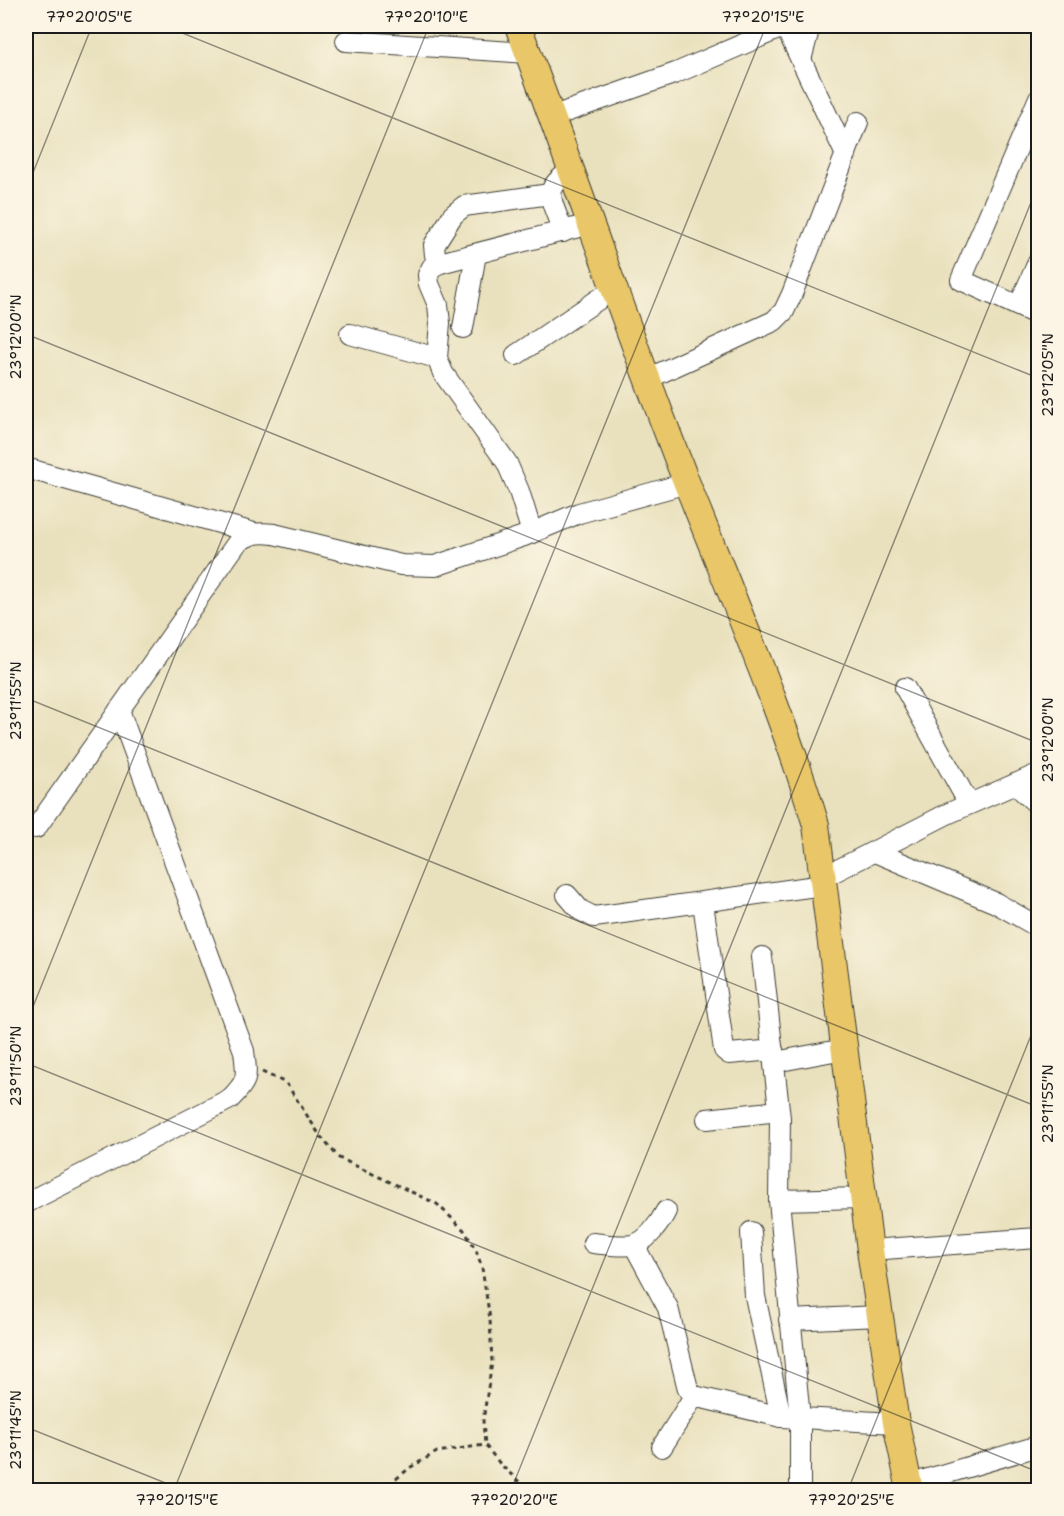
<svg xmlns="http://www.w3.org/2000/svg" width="1064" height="1516" font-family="'Shantell Sans',sans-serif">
	<rect width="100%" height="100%" fill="#fcf5e5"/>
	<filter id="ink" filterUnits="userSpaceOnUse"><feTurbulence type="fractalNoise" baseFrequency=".0167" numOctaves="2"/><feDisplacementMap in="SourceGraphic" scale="12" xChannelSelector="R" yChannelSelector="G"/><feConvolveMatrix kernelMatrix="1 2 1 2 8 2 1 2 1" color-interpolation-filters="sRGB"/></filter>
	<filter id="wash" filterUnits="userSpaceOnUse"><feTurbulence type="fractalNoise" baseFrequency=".008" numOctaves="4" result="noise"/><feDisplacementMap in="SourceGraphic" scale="24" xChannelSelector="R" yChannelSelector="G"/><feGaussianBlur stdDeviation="1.35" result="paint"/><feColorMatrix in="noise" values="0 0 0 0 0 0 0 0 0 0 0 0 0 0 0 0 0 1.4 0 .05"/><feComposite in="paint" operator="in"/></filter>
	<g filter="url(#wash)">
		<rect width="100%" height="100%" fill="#e9e1bd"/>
	</g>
	<g filter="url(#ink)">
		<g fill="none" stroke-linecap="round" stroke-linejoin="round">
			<g stroke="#3b3a34" stroke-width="22">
				<g id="minor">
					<path d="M785,26l61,129"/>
					<path d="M346,41l182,12"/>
					<path d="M801,60l9,-34"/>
					<path d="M1038,100l-77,180 77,35"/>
					<path d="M551,117l125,-44 109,-47"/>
					<path d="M563,232c-10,-31 -24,-42 8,-61"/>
					<path d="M440,263l-5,-8 -1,-10 19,-30 11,-9 86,-12"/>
					<path d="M1019,306l19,-44"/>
					<path d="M463,328l13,-74"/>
					<path d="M350,334l87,24"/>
					<path d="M516,355l98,-66"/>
					<path d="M647,379l127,-58 10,-10 8,-17 66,-172"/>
					<path d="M26,468l228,65"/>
					<path d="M532,533l-13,-42 -12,-28 -64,-90 -6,-15 3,-35 -2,-18 -9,-21 -1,-9 4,-8 8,-4 150,-39"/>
					<path d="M905,688l64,116"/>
					<path d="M1015,784l23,21"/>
					<path d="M36,828l201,-285c13,-10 22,-11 37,-9l127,31 34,1 89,-30 55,-23 108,-30"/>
					<path d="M875,852l121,51 42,24"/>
					<path d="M822,878l125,-64 91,-40"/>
					<path d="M567,895l13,15 14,7 229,-32"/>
					<path d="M703,903l21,147 5,4 44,-4"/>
					<path d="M762,957l18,161 -1,82 21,218v72"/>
					<path d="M775,1062l69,-13"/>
					<path d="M707,1119l72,-8"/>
					<path d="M779,1200l84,-2"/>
					<path d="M26,1203l204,-104c19,-19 17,-22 14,-48l-125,-341"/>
					<path d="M751,1232l4,64 26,121"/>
					<path d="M593,1243c12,1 27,4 39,2 14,-2 28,-22 34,-34"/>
					<path d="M634,1245l34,63 20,81 6,7 87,21 115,6"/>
					<path d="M870,1250l168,-12"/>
					<path d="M789,1320l91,-4"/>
					<path d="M662,1447l32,-51"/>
					<path d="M908,1485l130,-39"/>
				</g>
			</g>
			<g stroke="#3b3a34" stroke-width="28">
				<path id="major" d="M518,26c57,151 109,304 168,455 45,114 95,227 130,344l54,425 26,173 14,67"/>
			</g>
			<g stroke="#3b3a34" stroke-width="3" stroke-dasharray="4.5 4.5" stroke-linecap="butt">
				<path d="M262,1072l24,11 35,54 18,21 98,46 27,26 12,20 6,18 8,51 2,43 -9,59 2,24 16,20 27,25"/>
				<path d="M382,1490l29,-23 26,-15 48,-7"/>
			</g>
			<use href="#minor" stroke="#fff" stroke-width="20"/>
			<use href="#major" stroke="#e9c769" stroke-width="26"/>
		</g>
	</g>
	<path fill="none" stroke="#1c1c1c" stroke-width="1.5" stroke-opacity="0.45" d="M165,26l873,352M26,190l66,-164M26,334l1012,409M26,698l1012,409M26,1024l403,-998M26,1063l1012,409M26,1427l157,63M174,1490l592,-1464M511,1490l527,-1305M848,1490l190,-472"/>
	<rect width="1064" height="1516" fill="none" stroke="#fcf5e5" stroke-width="66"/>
	<rect x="33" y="33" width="998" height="1450" fill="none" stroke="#1c1c1c" stroke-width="2"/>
	<g font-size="15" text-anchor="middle" fill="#1c1c1c">
		<text x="89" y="22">77°20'05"E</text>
		<text x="426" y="22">77°20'10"E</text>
		<text x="763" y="22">77°20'15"E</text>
		<text transform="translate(16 337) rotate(-90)" y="5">23°12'00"N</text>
		<text transform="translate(1048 375) rotate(-90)" y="5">23°12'05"N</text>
		<text transform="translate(16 701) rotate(-90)" y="5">23°11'55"N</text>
		<text transform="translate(1048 740) rotate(-90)" y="5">23°12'00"N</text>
		<text transform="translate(16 1066) rotate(-90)" y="5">23°11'50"N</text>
		<text transform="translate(1048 1104) rotate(-90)" y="5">23°11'55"N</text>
		<text transform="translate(16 1430) rotate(-90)" y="5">23°11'45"N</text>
		<text x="177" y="1505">77°20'15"E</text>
		<text x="514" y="1505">77°20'20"E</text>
		<text x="851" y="1505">77°20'25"E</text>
	</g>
</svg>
